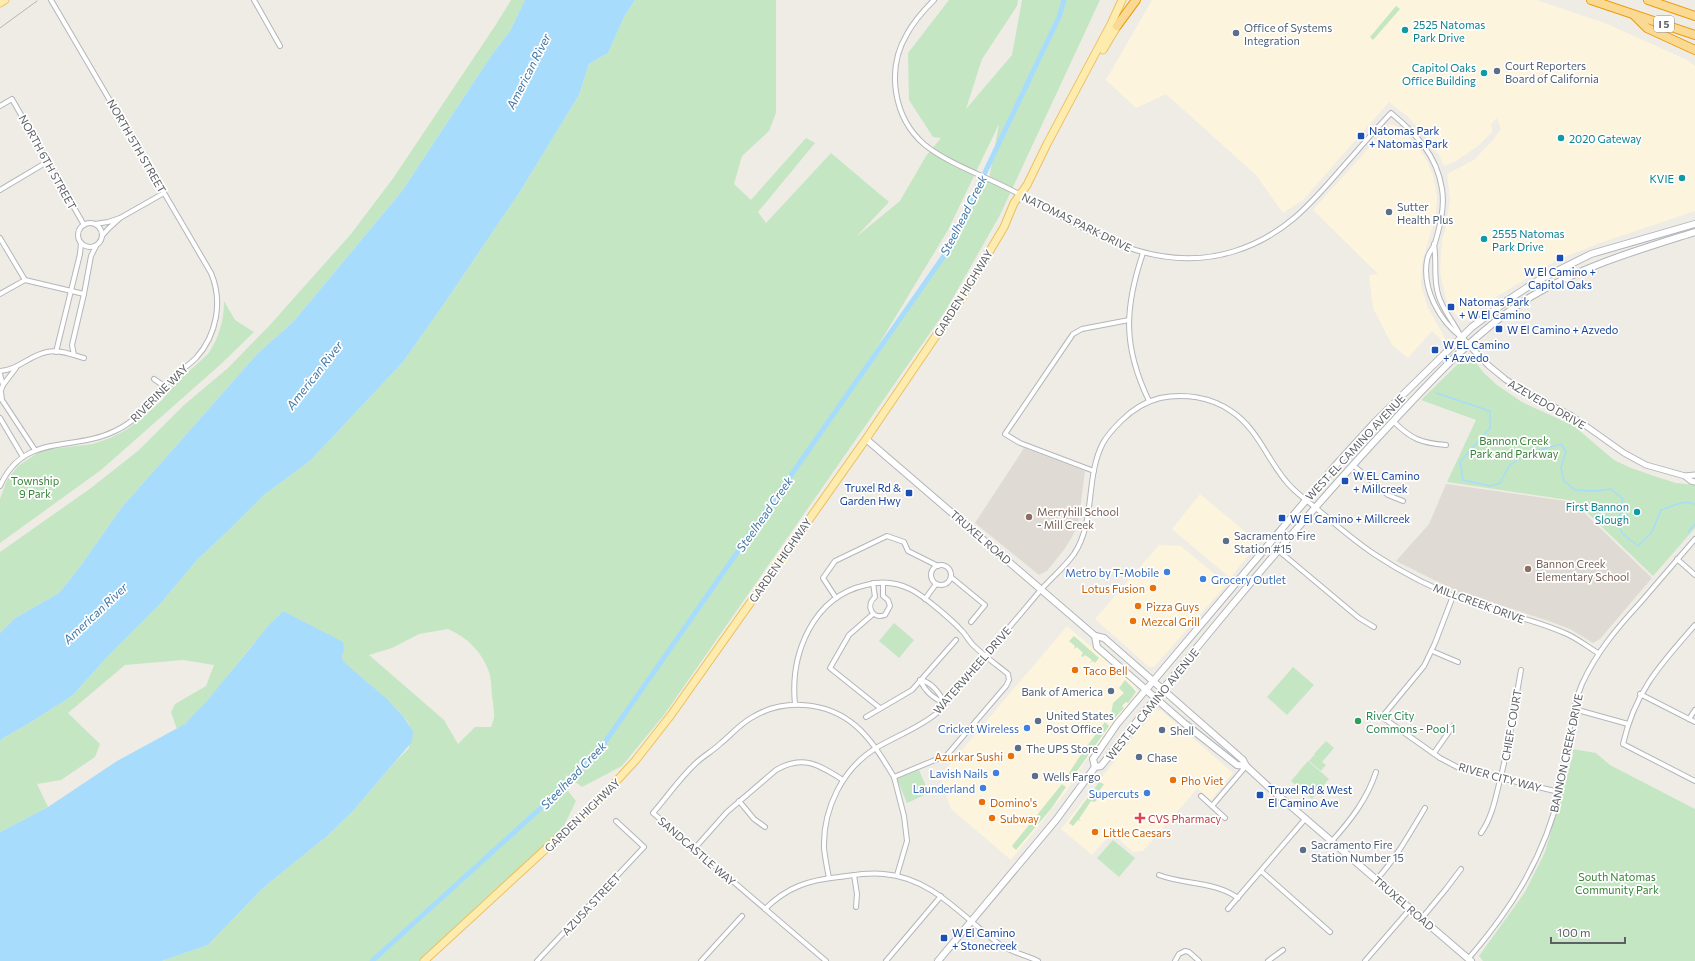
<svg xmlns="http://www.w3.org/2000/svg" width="1695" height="961" font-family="Commissioner,sans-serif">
	<rect width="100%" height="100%" fill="#efece6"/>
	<g fill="#fdf4dd">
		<path d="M1152,0h385l70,24 80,36 8,6v145l-95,32 -43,17 -66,40 -25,20 -4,1 -7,-7 -9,-15 -6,-28 2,-31 4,-13 4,-27 -3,-26 27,-14 19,-20 8,-11 -4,-11 -6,6 1,8 -14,14 -22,15 -12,5 -5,-11 -11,-16 -20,-22 -19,-15 -86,98 -20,13 -27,-38 -90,-81 -30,14 -30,-28z"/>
		<path d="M1390,124l5,1 13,11 17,21 8,18 4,22 -1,18 -14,47 -1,24 7,22 17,30 -2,3 -11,-10 -24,27 -16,-13 -19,-37 -4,-33 9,-1 -65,-64z"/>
		<path d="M1200,494l59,49 -29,35 -58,-49z"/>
		<path d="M1159,545l22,1 46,38 -73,83h-5l-54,-48z"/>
		<path d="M1067,626l68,59 2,7 -53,71 -19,30 -54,67 -60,-51 -11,-33z"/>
		<path d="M1155,710l7,1 71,62 -22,27 -14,-11 -54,62 -10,1 -21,-19 -20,22 -31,-26z"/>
	</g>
	<g fill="#dfdbd4">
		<path d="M1024,448l61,23 -7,54 -7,14 -8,12 -16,20 -8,4 -64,-52z"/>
		<path d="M1446,484l127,18 79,76 -52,61 -7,4 -21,-13 -23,-9 -93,-30 -60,-30 33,-37z"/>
	</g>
	<g fill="#c5e6c3" fill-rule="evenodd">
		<path d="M511,0h14l-15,31 -19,25 -89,135 -109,131 -36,32 -135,153 -43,61 -20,25 -44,25 -15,15v-81l91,-64 48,-38 45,-45 44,-37 41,-42 82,-92 43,-57 101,-151z"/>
		<path d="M635,0h141v113l-7,18 -27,25 -8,28 17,16 55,-62 9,5 -57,69 8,11 65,-70 58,49 -33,35 44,-36 26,-45 15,-18 -8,-1 -24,-37 -1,-47 41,-53h69l-1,6 -35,53 -16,50 46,-54 10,-55h78l-100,215 -54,95 -282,405 -42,51 -40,21 -16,-12 -2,11 12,15 -19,39 -133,121h-262l46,-16 55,-57 63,-51 27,-26 43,-50 13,-13c0,-6 2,-16 1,-22 -3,-12 -55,-54 -67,-65l-1,-6 -59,-44c-25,25 -46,54 -69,82 -11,13 -22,28 -37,36l-6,-17 4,-8 31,-18 8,-21 -31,-5 -58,5 -57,48 32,31 -5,13 -34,23 -24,4 11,23 -48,25v-91l3,-3 25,-14 44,-28 37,-41 51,-51 37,-44 34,-32 33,-33 47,-35 92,-98 41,-58 77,-114 58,-95 10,-31 19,-11 16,-36zM999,124l-10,55 -41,71 -107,157 107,-177zM448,629c21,9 35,24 42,46 2,10 1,19 3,28 1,13 3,11 -2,24h-16l-17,17 -14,-24 -75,-65 23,-7 27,-14z"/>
		<path d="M1396,6l4,3 -27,31 -3,-3z"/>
		<path d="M224,301l11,19 19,12 -33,32 -120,106 -101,73v-44l7,-19 11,-14 24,-16 51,-6 17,-6 16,-8 17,-13 19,-17 14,-17 32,-29c11,-16 16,-34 16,-53z"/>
		<path d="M1465,357l8,2 11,14 13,12 25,17 52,24 40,34 17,8 26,9 19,6 19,2v43l-42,48 -78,-75 -128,-19 29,-62 -55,-20z"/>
		<path d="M894,623l20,17 -15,18 -20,-17z"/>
		<path d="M1074,636l25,22 -4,5 -2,-2 -3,2 2,-3 -7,-5 -2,2 -2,-1 2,-3 -6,-6 -3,2 1,-3 -6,-5z"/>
		<path d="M1293,667l21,18 -27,30 -20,-18z"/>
		<path d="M1125,680l8,8 3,4 -8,11 -2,-1 -4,4 2,2 -10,11 -3,-4 2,-12 11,-10 -5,-5z"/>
		<path d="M1105,722l4,4 -37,52 -5,-2 17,-26z"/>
		<path d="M1326,741l8,7 -12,14 4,3 -5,6 -12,-10 5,-6 2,2 -2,-3z"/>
		<path d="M1573,749l23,4 14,12 85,44v152h-212l-4,-5 46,-64 20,-40 28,-97z"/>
		<path d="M1308,761l21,18 -17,20 -21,-18z"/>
		<path d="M919,770l10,23 -22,10 -10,-24z"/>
		<path d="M1099,782l5,2 -4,6 3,3 -8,9 -4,-1 -12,18 2,2 -3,-1 -5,6 -4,-3z"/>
		<path d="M1062,784l4,3 -15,22 -35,41 -4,-4z"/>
		<path d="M1113,840l22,18 -16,19 -22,-19z"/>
	</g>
	<g fill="#a8dcfc">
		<path d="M525,0h110l-11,17 -16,36 -19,11 -10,31 -58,95 -77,114 -41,58 -92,98 -47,35 -33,33 -34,32 -37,44 -51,51 -37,41 -44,28 -25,14 -3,3v-108l15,-15 44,-25 20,-25 43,-61 135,-153 36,-32 109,-131 89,-135 19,-25z"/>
		<path d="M283,611l60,31 1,9 -2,4 1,6 44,38 16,17 10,15 -1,11 -59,69 -27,26 -63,51 -55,57 -46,16h-162v-129l48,-25 69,-46 68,-37 21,-22 63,-77z"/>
	</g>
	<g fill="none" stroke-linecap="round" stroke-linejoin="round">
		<g stroke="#a8dcfc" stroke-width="1.5">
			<path d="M1436,393l54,18v17l-30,34 3,18 28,6 9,-3 9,-17 16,-12 36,-10 5,8 -5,15 3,14 11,9 20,1 16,-2 12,10 -5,26 5,9 15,12 14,-14 9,-22c11,-3 23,-11 34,-6"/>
			<path d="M1688,532l7,-8"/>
		</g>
		<path stroke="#a8dcfc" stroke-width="5" d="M372,961l181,-164 50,-52 345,-495 111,-233 5,-17"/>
		<g stroke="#b3b6ba" stroke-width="6">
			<g id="minor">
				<path d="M254,0l26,46"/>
				<path d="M934,0c-10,10 -20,21 -27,34 -21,35 -14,84 18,111 25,20 63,32 92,48 69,36 137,84 218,58 48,-15 75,-46 106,-82 17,-19 33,-38 50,-56 25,21 46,42 51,76 3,18 -2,37 -7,54 -2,6 -7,10 -8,17 -5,29 12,60 34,77"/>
				<path d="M0,106l12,-7 72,126"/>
				<path d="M0,190l47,-28"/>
				<path d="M120,218l44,-25"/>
				<circle cx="90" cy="235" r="12"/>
				<path d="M95,224l13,-2 12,-4 -12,11 -6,7"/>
				<path d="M0,238l25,42"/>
				<path d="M1434,244c3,17 -1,33 4,50 4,15 15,27 22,41"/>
				<path d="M1143,253c-19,56 -20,94 6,148"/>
				<path d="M0,294l25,-14 59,14"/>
				<path d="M56,352l24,-98 1,-11"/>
				<path d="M74,355l-2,-10 12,-51 7,-38 5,-10"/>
				<path d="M0,371c18,-1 30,-16 47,-19 11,-3 26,3 37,6"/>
				<path d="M0,374l3,11 -3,8"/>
				<path d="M154,379l10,7"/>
				<path d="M3,385l13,-17"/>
				<path d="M1,392l1,8 33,50"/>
				<path d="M0,418l23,39"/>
				<path d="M1393,421c18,18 28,22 53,24"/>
				<path d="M1353,465l35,30 15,6"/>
				<path d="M1094,471l-74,-28 -15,-9 68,-100 9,-5 47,-9"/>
				<path d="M0,486c24,-54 72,-34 115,-55 22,-10 34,-27 49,-45 9,-11 22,-18 32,-28 21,-23 27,-57 15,-85l-160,-273"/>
				<path d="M1279,551l80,67 15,9"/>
				<path d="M1677,559l18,16"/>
				<circle cx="941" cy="575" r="10"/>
				<path d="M951,577l34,28 -14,17"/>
				<path d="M873,583l2,14c-10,8 -3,23 10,18l5,-9 -2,-6 -5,-4v-13"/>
				<path d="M1453,596l-18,47 -11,23 -42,51 58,41 19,10 100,24"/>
				<path d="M836,598l-13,-20 12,-17 52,-25 17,6 4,9 30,15"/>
				<path d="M925,599l11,-15"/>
				<path d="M873,614l-24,21 -19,33 50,40"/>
				<path d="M1695,625c-34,39 -60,66 -72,119l72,37"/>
				<path d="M1432,651l26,11"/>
				<path d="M920,680c12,2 19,13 25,23"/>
				<path d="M920,680c5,11 14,19 25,23"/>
				<path d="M1640,694l55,28"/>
				<path d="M795,704c-5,-49 17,-107 71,-119 15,-4 30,-3 44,4 13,6 42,31 52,42 4,4 7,10 11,14 11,11 24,20 35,29l1,6 -3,6 -59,69 -53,22c-11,-18 -22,-37 -38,-51 -29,-25 -73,-28 -105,-8 -12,7 -20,17 -30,25 -8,8 -18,13 -26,21 -16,15 -28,33 -42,49l173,148"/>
				<path d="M1574,709l54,15"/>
				<path d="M866,717l46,-27 44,-50"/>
				<path d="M1689,719l6,-9"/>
				<path d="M1434,753l19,-27"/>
				<path d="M894,777l10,39 3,25 -10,34"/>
				<path d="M1201,796l24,22"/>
				<path d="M739,801l15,18 11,8"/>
				<path d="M1212,806l34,-40"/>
				<path d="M1481,833c10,-14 14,-32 18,-49 10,-37 15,-75 22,-114"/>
				<path d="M1332,841c19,-21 35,-42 44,-69"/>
				<path d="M695,848l32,-36 49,-42c27,-16 43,-5 67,10"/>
				<path d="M1261,871l69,61"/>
				<path d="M854,875l3,19 -1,13"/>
				<path d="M1159,875c26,10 55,6 79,23"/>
				<path d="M829,878c-2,-10 -4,-20 -5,-30 -1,-39 18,-79 52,-100 20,-12 43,-20 61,-35 34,-40 68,-81 102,-121 11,-13 25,-24 35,-38 22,-33 11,-77 29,-111 5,-9 11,-15 18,-22 11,-11 23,-19 39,-23 24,-5 51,-1 71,13 26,17 35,46 54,69 8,11 20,19 31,28 19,16 37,32 58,46 30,20 62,36 95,48 32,11 67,18 98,32 11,5 21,13 31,19"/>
				<path d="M1377,879c19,-21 33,-46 48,-71"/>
				<path d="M765,909c22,-22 44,-29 74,-32 15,-2 30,-5 45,-3 49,4 78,43 115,70 12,8 26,11 39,17"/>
				<path d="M1228,909l78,-91"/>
				<path d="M1422,918l24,-29 15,-20"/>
				<path d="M1468,959c44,-51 77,-103 92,-169 7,-35 8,-72 22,-106 14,-31 35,-56 58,-81 18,-21 37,-43 55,-64"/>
				<path d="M537,961l107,-114 -28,-26"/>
				<path d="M701,961l41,-45"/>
				<path d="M886,961l55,-65"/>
				<path d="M1175,961l4,-7 6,-3 4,1 10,9"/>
				<path d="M1268,961l15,-11"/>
				<path d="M1365,961l45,-52"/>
			</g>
		</g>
		<g stroke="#b3b6ba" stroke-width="7">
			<g id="tertiary">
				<path d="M1461,337l27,28 17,14 19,13 48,24 52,37 22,12 39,11 6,5 4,1"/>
				<path d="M1685,476l10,-1"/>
			</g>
		</g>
		<g stroke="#b2b5ba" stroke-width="8">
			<g id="secondary">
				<path d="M866,439l229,197 9,2 139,122 3,6 26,24 199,171"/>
				<path d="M1095,636l2,11 87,76 53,42 9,1"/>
				<path d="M1095,767l-2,-8 24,-35 217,-257 41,-45 97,-95 36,-27 29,-19 54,-27 104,-30"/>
				<path d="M938,961l118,-141 39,-53 6,-1c88,-110 177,-219 272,-323 47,-50 99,-111 159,-147 51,-30 106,-46 163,-64"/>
			</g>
		</g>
		<g stroke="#edbf60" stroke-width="9">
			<g id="primary">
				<path d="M0,3l5,-3"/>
				<path d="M1103,50l16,-27"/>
				<path d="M424,961l175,-161 36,-39 36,-46 195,-276 95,-140 43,-72 10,-24 13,-18 20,-41 64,-120 11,-24"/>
			</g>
		</g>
		<g stroke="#ee9a07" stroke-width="10">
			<g id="motorway">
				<path d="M1591,0l104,35"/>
				<path d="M1648,0l47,16"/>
				<path d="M1634,15l13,13 48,22"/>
				<path d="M1117,26l19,-26"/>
			</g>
		</g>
		<use href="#minor" stroke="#fff" stroke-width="4"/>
		<use href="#tertiary" stroke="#fff" stroke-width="5"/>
		<use href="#secondary" stroke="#fff" stroke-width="6"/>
		<use href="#primary" stroke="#fdecad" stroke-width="7"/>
		<use href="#motorway" stroke="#fada92" stroke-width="8"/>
		<path stroke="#b4b5b5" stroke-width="1" d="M0,28l37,-27"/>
	</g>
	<g fill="#0f9aa8" stroke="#fff" stroke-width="1.5">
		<circle cx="1405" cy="30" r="4"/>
		<circle cx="1484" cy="73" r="4"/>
		<circle cx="1561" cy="138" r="4"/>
		<circle cx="1682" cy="178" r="4"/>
		<circle cx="1484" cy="239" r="4"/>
		<circle cx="1637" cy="512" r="4"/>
	</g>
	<g fill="#5c6f8a" stroke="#fff" stroke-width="1.5">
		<circle cx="1236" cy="33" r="4"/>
		<circle cx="1497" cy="71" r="4"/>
		<circle cx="1389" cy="212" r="4"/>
		<circle cx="1226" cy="541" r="4"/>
		<circle cx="1111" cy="691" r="4"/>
		<circle cx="1038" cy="721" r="4"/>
		<circle cx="1162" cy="730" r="4"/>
		<circle cx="1018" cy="748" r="4"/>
		<circle cx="1139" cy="757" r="4"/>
		<circle cx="1035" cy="776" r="4"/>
		<circle cx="1303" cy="850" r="4"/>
	</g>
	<g fill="#1a4fb4" stroke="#fff" stroke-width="1.5">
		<rect x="1357" y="132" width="8" height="8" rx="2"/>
		<rect x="1556" y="254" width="8" height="8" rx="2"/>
		<rect x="1447" y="303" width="8" height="8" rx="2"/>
		<rect x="1495" y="325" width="8" height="8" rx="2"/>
		<rect x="1431" y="346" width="8" height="8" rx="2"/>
		<rect x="1341" y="477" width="8" height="8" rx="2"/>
		<rect x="905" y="489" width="8" height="8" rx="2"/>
		<rect x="1278" y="514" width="8" height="8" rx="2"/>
		<rect x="1256" y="791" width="8" height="8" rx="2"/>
		<rect x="940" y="934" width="8" height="8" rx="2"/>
	</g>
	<g fill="#8d6e63" stroke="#fff" stroke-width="1.5">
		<circle cx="1029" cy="517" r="4"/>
		<circle cx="1528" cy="569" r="4"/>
	</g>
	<g fill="#3f7fe0" stroke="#fff" stroke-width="1.5">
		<circle cx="1167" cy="572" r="4"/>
		<circle cx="1203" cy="579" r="4"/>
		<circle cx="1027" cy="728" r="4"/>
		<circle cx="996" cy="773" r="4"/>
		<circle cx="983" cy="788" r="4"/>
		<circle cx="1147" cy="793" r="4"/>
	</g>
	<g fill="#e8710a" stroke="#fff" stroke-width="1.5">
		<circle cx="1153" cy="588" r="4"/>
		<circle cx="1138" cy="606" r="4"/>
		<circle cx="1133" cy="621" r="4"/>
		<circle cx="1075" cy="670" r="4"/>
		<circle cx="1011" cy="756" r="4"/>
		<circle cx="1173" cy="780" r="4"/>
		<circle cx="982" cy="802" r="4"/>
		<circle cx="992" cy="818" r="4"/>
		<circle cx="1095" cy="832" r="4"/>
	</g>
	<circle fill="#2e9e5b" stroke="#fff" stroke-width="1.5" cx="1358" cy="721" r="4"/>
	<path fill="#e0444e" stroke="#fff" stroke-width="1.5" d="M1138 812h4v4h4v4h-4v4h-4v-4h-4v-4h4z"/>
	<g text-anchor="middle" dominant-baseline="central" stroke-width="3.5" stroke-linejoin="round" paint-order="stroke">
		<rect fill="#fff" stroke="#8e9093" stroke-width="1" x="1654" y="16" width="20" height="16" rx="3"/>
		<g font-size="10" font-weight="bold" fill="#5d6165">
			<text x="1664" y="24">I 5</text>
		</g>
		<g font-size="11" fill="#0d838f" stroke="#fff" text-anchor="start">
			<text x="1413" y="24">2525 Natomas<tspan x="1413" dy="13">Park Drive</tspan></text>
			<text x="1476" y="67" text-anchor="end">Capitol Oaks<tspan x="1476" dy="13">Office Building</tspan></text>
			<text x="1569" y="138">2020 Gateway</text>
			<text x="1674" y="178" text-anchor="end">KVIE</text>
			<text x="1492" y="233">2555 Natomas<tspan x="1492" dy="13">Park Drive</tspan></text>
			<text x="1629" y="506" text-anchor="end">First Bannon<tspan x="1629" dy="13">Slough</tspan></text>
		</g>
		<g font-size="11" fill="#4e5e75" stroke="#fff" text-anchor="start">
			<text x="1244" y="27">Office of Systems<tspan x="1244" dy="13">Integration</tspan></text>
			<text x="1505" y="65">Court Reporters<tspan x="1505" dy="13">Board of California</tspan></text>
			<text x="1397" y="206">Sutter<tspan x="1397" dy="13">Health Plus</tspan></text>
			<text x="1234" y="535">Sacramento Fire<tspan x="1234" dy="13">Station #15</tspan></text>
			<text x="1103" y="691" text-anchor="end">Bank of America</text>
			<text x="1046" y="715">United States<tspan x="1046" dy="13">Post Office</tspan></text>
			<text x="1170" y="730">Shell</text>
			<text x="1026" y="748">The UPS Store</text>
			<text x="1147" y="757">Chase</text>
			<text x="1043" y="776">Wells Fargo</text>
			<text x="1311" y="844">Sacramento Fire<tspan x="1311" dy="13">Station Number 15</tspan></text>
		</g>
		<g font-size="11" fill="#164399" stroke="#fff" text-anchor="start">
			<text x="1369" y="130">Natomas Park<tspan x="1369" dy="13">+ Natomas Park</tspan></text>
			<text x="1560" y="271" text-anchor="middle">W El Camino +<tspan x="1560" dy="13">Capitol Oaks</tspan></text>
			<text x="1459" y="301">Natomas Park<tspan x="1459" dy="13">+ W El Camino</tspan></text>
			<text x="1507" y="329">W El Camino + Azvedo</text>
			<text x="1443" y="344">W EL Camino<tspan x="1443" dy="13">+ Azvedo</tspan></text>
			<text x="1353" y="475">W EL Camino<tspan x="1353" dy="13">+ Millcreek</tspan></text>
			<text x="901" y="487" text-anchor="end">Truxel Rd &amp;<tspan x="901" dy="13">Garden Hwy</tspan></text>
			<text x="1290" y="518">W El Camino + Millcreek</text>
			<text x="1268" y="789">Truxel Rd &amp; West<tspan x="1268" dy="13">El Camino Ave</tspan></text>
			<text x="952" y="932">W El Camino<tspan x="952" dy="13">+ Stonecreek</tspan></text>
		</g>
		<g font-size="11" fill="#5d6165" stroke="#fff">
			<text transform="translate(137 146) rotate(60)">NORTH 5TH STREET</text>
			<text transform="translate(48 162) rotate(61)">NORTH 6TH STREET</text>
			<text transform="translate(1077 222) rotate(26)">NATOMAS PARK DRIVE</text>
			<text transform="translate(963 293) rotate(-58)">GARDEN HIGHWAY</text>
			<text transform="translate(159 393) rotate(-45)">RIVERINE WAY</text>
			<text transform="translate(1547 404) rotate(30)">AZEVEDO DRIVE</text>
			<text transform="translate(1355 447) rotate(-47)">WEST EL CAMINO AVENUE</text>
			<text transform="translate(981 537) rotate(41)">TRUXEL ROAD</text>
			<text transform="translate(780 560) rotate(-55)">GARDEN HIGHWAY</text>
			<text transform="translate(1479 603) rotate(20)">MILLCREEK DRIVE</text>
			<text transform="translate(972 670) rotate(-49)">WATERWHEEL DRIVE</text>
			<text transform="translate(1152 704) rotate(-51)">WEST EL CAMINO AVENUE</text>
			<text transform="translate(1511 725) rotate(-80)">CHIEF COURT</text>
			<text transform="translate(1566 753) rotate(-78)">BANNON CREEK DRIVE</text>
			<text transform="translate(1500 777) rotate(15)">RIVER CITY WAY</text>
			<text transform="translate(582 815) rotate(-44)">GARDEN HIGHWAY</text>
			<text transform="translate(697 851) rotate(41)">SANDCASTLE WAY</text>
			<text transform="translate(1404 903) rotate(41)">TRUXEL ROAD</text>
			<text transform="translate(591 904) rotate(-47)">AZUSA STREET</text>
		</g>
		<g font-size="11" fill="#378237" stroke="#fff">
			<text x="1514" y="440">Bannon Creek<tspan x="1514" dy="13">Park and Parkway</tspan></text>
			<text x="35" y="480">Township<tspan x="35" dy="13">9 Park</tspan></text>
			<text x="1617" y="876">South Natomas<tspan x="1617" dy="13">Community Park</tspan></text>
		</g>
		<g font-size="11" fill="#785e54" stroke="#fff" text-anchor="start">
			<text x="1037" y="511">Merryhill School<tspan x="1037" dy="13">- Mill Creek</tspan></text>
			<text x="1536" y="563">Bannon Creek<tspan x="1536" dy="13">Elementary School</tspan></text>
		</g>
		<g font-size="11" fill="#366cbe" stroke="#fff" text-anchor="end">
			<text x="1159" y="572">Metro by T-Mobile</text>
			<text x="1211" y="579" text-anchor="start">Grocery Outlet</text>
			<text x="1019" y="728">Cricket Wireless</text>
			<text x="988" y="773">Lavish Nails</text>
			<text x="975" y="788">Launderland</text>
			<text x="1139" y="793">Supercuts</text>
		</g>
		<g font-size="11" fill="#c56008" stroke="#fff" text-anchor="start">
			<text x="1145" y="588" text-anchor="end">Lotus Fusion</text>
			<text x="1146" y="606">Pizza Guys</text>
			<text x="1141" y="621">Mezcal Grill</text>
			<text x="1083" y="670">Taco Bell</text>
			<text x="1003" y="756" text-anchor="end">Azurkar Sushi</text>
			<text x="1181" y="780">Pho Viet</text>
			<text x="990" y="802">Domino's</text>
			<text x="1000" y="818">Subway</text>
			<text x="1103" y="832">Little Caesars</text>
		</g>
		<g font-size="11" fill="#27864d" stroke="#fff" text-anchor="start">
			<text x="1366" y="715">River City<tspan x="1366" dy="13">Commons - Pool 1</tspan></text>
		</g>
		<g font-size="11" fill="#be3a42" stroke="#fff" text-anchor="start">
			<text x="1148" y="818">CVS Pharmacy</text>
		</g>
		<g font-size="12" font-style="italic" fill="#4178a6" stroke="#fff">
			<text transform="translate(528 71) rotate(-63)">American River</text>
			<text transform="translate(963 215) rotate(-63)">Steelhead Creek</text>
			<text transform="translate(314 375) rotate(-52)">American River</text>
			<text transform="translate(764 514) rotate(-55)">Steelhead Creek</text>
			<text transform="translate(95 613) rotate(-43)">American River</text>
			<text transform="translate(573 775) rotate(-46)">Steelhead Creek</text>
		</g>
	</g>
	<path d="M1551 937v6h74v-6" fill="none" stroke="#5d6165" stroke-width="2"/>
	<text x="1557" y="937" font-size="12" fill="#5d6165" stroke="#ffffff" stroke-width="3" paint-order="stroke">100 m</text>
</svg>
